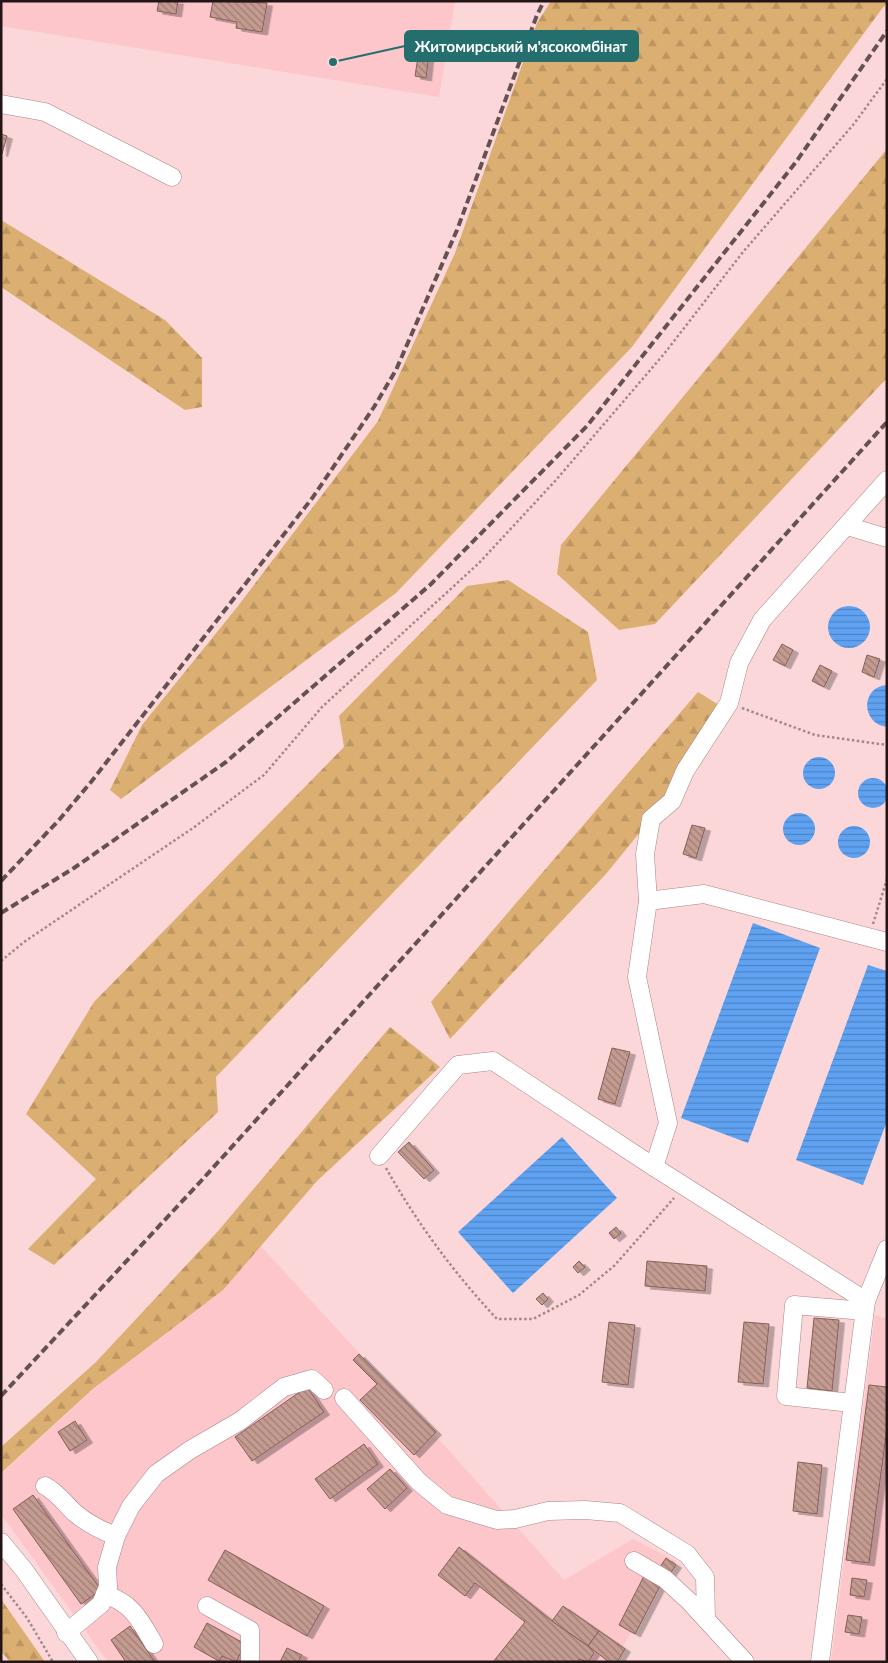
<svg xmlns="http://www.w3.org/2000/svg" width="888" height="1663" font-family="Lato,sans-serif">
	<defs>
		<pattern id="forest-firs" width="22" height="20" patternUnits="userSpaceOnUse" patternTransform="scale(1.25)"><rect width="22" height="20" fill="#dbae71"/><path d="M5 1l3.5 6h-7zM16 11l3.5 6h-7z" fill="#bc9561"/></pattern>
		<pattern id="water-rules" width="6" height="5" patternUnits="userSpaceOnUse" patternTransform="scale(1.25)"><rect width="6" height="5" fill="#5fa2f2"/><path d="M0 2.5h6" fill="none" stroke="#4e83c3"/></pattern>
		<pattern id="building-back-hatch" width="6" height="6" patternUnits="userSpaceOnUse" patternTransform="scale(1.25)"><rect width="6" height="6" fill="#c49b91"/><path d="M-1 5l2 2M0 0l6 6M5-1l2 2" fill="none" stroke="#9f7d75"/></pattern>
		<filter id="shadow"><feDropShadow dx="5.5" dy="3" stdDeviation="0" flood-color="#0004"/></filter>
	</defs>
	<rect width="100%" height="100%" fill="#fcd7d9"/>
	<g fill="#fcc6ca">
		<path d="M1,1h454l-16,96 -438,-71z"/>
		<path d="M256,1241l190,206 118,133 69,-41 43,22 -63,101h-505l-107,-148v-40z"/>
		<path d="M875,1315l12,4v343h-56z"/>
	</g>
	<g fill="url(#forest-firs)">
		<path d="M551,1l336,1 -255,345 -236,246 -275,206 -11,-9 32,-65 96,-119 140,-185 77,-168 82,-230z"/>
		<path d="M887,149v229l-232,246 -36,6 -62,-56 4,-29z"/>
		<path d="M1,220l164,100 37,38v49l-17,3 -184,-123z"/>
		<path d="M508,580l80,52 9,48 -381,397 2,35 -164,153 -26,-16 68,-70 -70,-65 68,-112 250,-255 -5,-31 128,-130z"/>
		<path d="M698,692l24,15 -55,92 -61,75 -156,165 -19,-37z"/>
		<path d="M390,1027l50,40 -123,114 -94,109 -129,98 -93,85v-26l95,-85 123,-132z"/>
		<path d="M1,1599l44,63h-35l-9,-11z"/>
	</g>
	<g fill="url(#water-rules)">
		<circle cx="849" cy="627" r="21"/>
		<path d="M887,685v42c-26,-3 -27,-40 0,-42z"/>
		<circle cx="819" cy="773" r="16"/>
		<circle cx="873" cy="793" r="15"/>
		<circle cx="799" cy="829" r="16"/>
		<circle cx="854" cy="842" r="16"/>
		<path d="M753,923l67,25 -72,195 -67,-25z"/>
		<path d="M868,965l19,6v150l-24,64 -67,-25z"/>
		<path d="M562,1137l55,61 -104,95 -55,-61z"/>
	</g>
	<g fill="url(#building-back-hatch)" stroke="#855f56" filter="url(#shadow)">
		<path d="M159,1h19l-2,13 -19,-3z"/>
		<path d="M213,1l54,2 -5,29 -26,-4 1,-6 -27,-5z"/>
		<path d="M419,51l10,1 -3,26 -11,-2z"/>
		<path d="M1,134l6,2 -5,18 -1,-1z"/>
		<path d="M782,644l11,6 -8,16 -12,-6z"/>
		<path d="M867,655l13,4 -6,18 -12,-5z"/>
		<path d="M820,665l12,6 -8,16 -12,-6z"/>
		<path d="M692,825l13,3 -9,30 -13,-4z"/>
		<path d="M612,1048l18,4 -15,52 -17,-5z"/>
		<path d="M409,1142l25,28 -10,9 -26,-27z"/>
		<path d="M616,1227l5,6 -7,6 -5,-6z"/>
		<path d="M579,1261l6,6 -7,6 -5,-6z"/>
		<path d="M647,1261l60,5 -2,25 -60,-5z"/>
		<path d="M543,1293l5,6 -6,6 -6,-6z"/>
		<path d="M814,1318l25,2 -7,71 -25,-3z"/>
		<path d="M609,1322l26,3 -7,60 -26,-3z"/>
		<path d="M744,1322l25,2 -6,60 -25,-2z"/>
		<path d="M359,1354l77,78 -22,23 -54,-55 17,-16 -24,-24z"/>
		<path d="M869,1385l18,2v41l-18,135 -23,-3z"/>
		<path d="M307,1387l17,25 -72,49 -17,-24z"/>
		<path d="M75,1421l12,19 -17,11 -12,-19z"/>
		<path d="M364,1444l14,20 -48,35 -15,-20z"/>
		<path d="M798,1462l24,3 -5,49 -24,-3z"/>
		<path d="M390,1469l17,19 -22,21 -18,-20z"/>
		<path d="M33,1495l68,95 -20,14 -68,-95z"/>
		<path d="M459,1547l93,74 36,25 6,7 -6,9 -9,-3 -2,3h-84l32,-40 -50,-39 -10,13 -27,-21z"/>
		<path d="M225,1550l99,56 -17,30 -99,-56z"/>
		<path d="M666,1558l10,7 -6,9 -10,-7z"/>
		<path d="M644,1576l17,8 -26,50 -16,-9z"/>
		<path d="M852,1578l15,2 -3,17 -14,-2z"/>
		<path d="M563,1606l36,25 -11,15 -36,-25z"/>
		<path d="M848,1615l14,2 -3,17 -14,-2z"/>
		<path d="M207,1623l38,21 -9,18 -14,-6 -3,5 -25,-14z"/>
		<path d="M130,1626l25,36h-29l-15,-22z"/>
		<path d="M599,1631l26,18 -8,13h-8l-21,-16z"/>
		<path d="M287,1648l15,7 -4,7h-18z"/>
	</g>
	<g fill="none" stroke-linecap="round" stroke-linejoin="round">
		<g stroke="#ad8386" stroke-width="19">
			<g id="minor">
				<path d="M1,104l44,8 127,65"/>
				<path d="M847,526l40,12"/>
				<path d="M648,901l-3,-47 6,-35 21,-18 13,-30 44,-68 10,-40 23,-43 125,-140"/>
				<path d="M379,1156l79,-91 35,-4 161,106 212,134"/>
				<path d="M654,1167l14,-44 -31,-146 11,-76 56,-7 183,48"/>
				<path d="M344,1398l75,84 28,23 50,15 18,-1 33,-8 37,-1 35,3 67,41 18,23 1,42"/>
				<path d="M852,1403l-66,-7 8,-91 70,6"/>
				<path d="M45,1486c12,6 20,18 30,27 13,11 25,17 41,23"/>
				<path d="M1,1542l23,28 65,92"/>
				<path d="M634,1561l31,18 25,23 55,60"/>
				<path d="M105,1594c28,10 35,26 49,50"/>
				<path d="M207,1606l43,24v32"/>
				<path d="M66,1633l35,-29 7,-17 -1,-20 9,-31 15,-30 25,-32 34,-24 50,-29 44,-34 28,-8 12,11"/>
				<path d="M820,1662l46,-361 21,-52"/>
			</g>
		</g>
		<g stroke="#a38789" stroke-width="2.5" stroke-dasharray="2.5 2.5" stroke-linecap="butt">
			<path d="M742,708l73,27 72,10"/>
			<path d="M873,924l14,-45"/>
			<path d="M1,961l23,-19 169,-114 71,-53 58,-68 157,-144 77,-83 108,-126 79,-102 110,-127 34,-46"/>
			<path d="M386,1168c31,55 68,105 111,151h36l46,-24 35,-29 60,-68"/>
			<path d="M1,1584l26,34 26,44"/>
		</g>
		<use href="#minor" stroke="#fff" stroke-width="18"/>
		<g stroke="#665152" stroke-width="4" stroke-dasharray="8 4" stroke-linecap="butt">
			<path d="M1,881l58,-61 32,-38 222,-285 61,-90 22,-37 61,-140 80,-215 7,-14"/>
			<path d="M1,913l73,-45 152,-106 204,-177 157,-159 209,-264 91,-131"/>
			<path d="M1,1396l200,-215 686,-759"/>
		</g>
	</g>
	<path fill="none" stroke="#246f6e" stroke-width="2" d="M333 62L405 46"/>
	<circle fill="#246f6e" stroke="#fcd7d9" stroke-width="2" cx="333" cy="62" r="5"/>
	<rect fill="#246f6e" stroke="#246f6e" stroke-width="2" x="405" y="31" width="233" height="30" rx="5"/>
	<g font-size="15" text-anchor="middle" font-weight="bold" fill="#fff">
		<text x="521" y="52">Житомирський м'ясокомбінат</text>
	</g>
	<rect width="888" height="1663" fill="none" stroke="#231415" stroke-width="5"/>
</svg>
